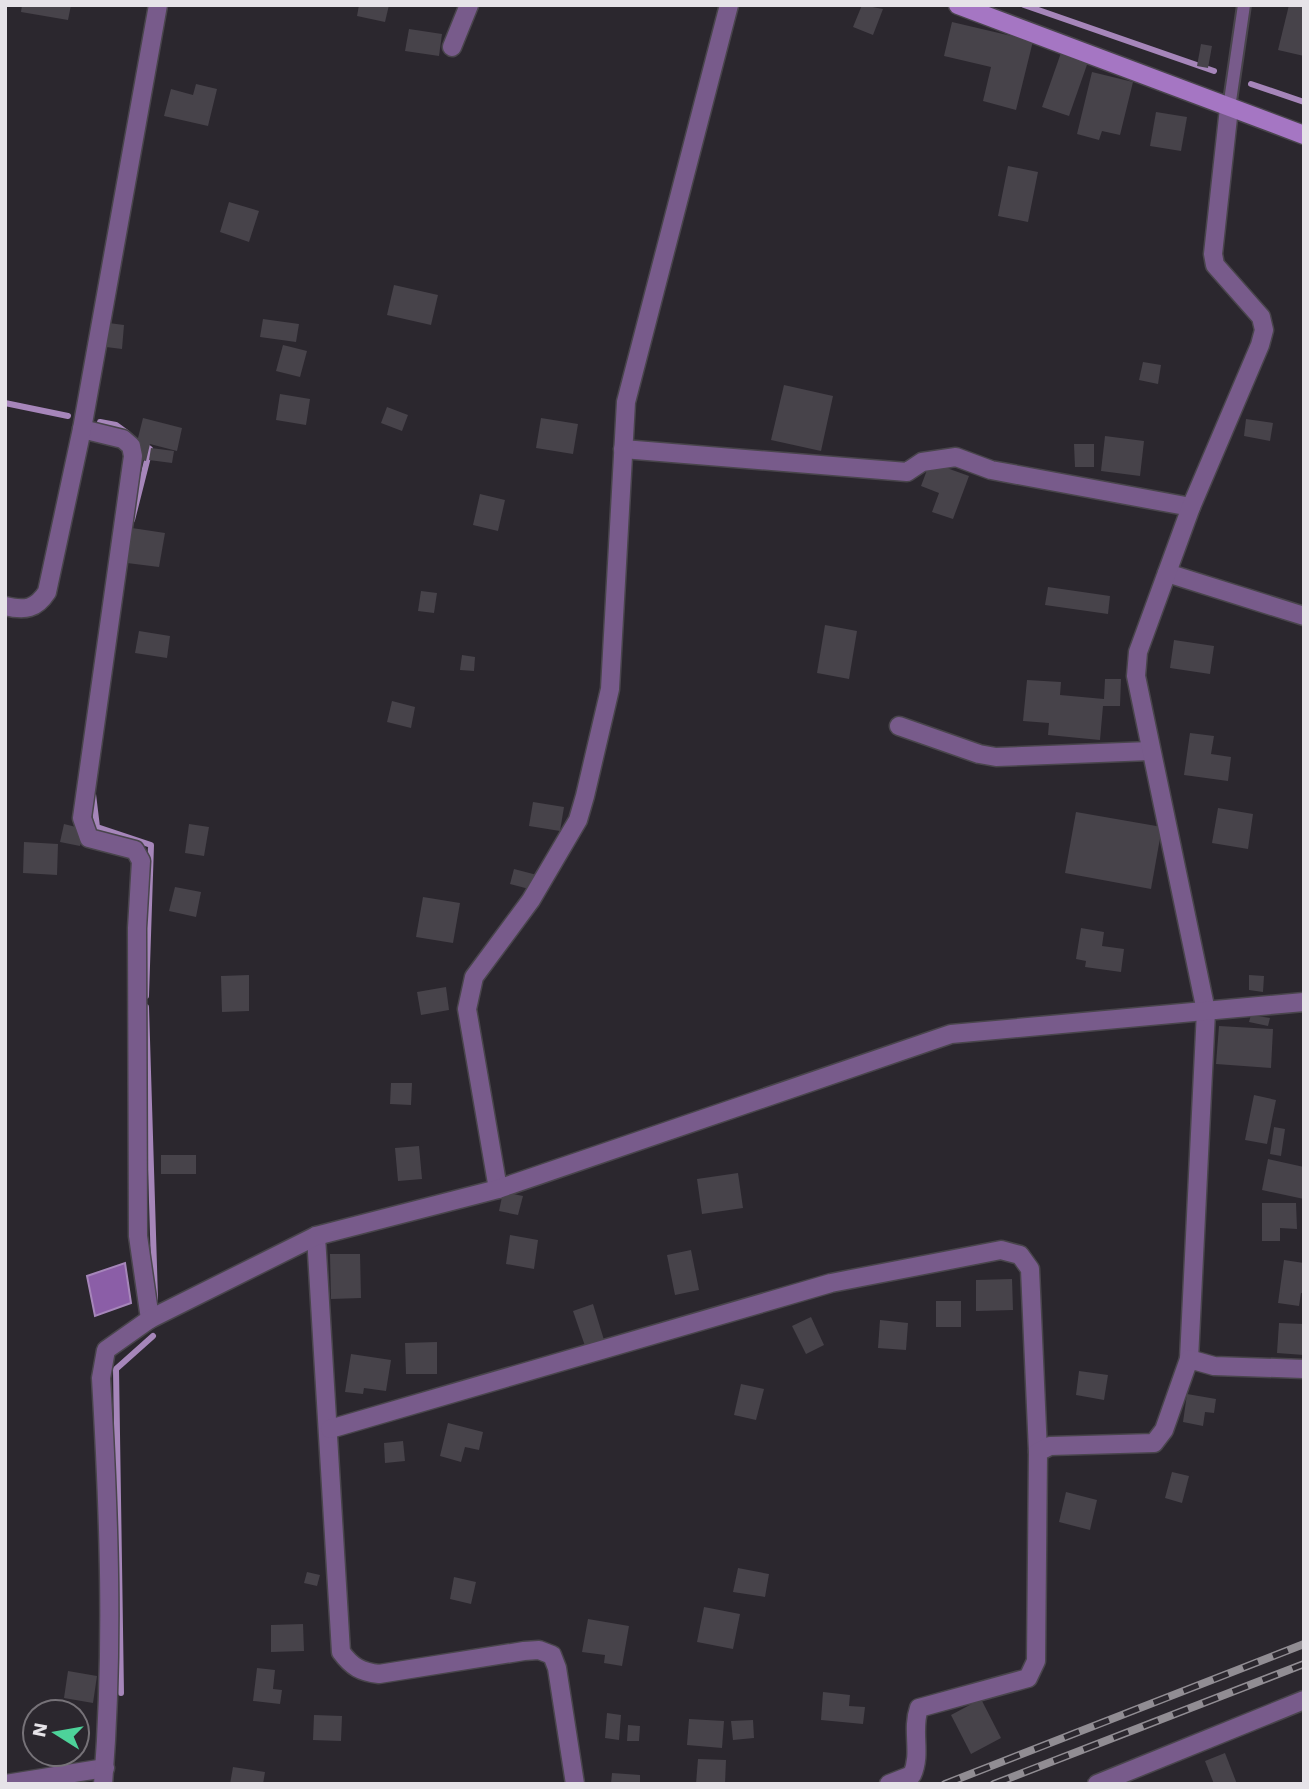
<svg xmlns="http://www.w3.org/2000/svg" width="1309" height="1789" font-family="'Work Sans',sans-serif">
	<rect width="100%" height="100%" fill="#2b272e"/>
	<path fill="#8b5ea7" stroke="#a686ba" stroke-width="2" d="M125,1263l6,40 -36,13 -8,-40z"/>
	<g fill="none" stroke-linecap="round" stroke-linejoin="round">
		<g stroke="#a686ba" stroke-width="6">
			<path d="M1024,5l190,66"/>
			<path d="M1251,84l53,18"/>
			<path d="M5,403l63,13"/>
			<path d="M100,422l16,3 11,8"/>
			<path d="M132,520l18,-71 -6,-4"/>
			<path d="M93,794l4,33 54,18 -5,151"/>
			<path d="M146,1007l9,292"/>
			<path d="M121,1693l-5,-324 37,-33"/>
		</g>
	</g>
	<g fill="#47434a">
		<path d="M22,5h49l-3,15 -47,-8z"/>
		<path d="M359,5h30l-4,17 -28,-6z"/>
		<path d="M862,5l21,4 -10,26 -20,-8z"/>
		<path d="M1289,5h15v51l-26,-6z"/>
		<path d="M952,22l81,19 -17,69 -33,-9 8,-34 -47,-11z"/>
		<path d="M409,29l33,5 -3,22 -34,-5z"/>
		<path d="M1201,44l11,2 -4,22 -11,-2z"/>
		<path d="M1062,50l27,9 -20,57 -27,-9z"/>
		<path d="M1092,72l41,10 -13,53 -18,-4 -3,9 -22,-6z"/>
		<path d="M196,84l21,5 -9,37 -44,-10 7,-27 22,6z"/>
		<path d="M1156,112l31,5 -6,34 -31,-5z"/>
		<path d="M1008,166l30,6 -10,50 -30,-6z"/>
		<path d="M229,202l30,9 -10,31 -29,-10z"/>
		<path d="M394,285l44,10 -7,30 -44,-10z"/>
		<path d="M263,319l36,5 -3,18 -36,-5z"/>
		<path d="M101,322l23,3 -2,24 -24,-3z"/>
		<path d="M283,345l24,6 -7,26 -24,-6z"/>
		<path d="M1143,362l18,3 -3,19 -19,-4z"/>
		<path d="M784,385l49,11 -12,55 -50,-11z"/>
		<path d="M280,394l30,5 -4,26 -30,-5z"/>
		<path d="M387,407l21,8 -6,16 -21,-8z"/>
		<path d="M143,418l39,10 -5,23 -27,-7 -4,17 -13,-3z"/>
		<path d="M541,418l37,6 -5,30 -37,-6z"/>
		<path d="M1246,419l27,4 -3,18 -26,-5z"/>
		<path d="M1105,436l39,5 -4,35 -39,-5z"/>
		<path d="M1074,444h20v23h-19z"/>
		<path d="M151,448l23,3 -2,12 -23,-3z"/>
		<path d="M930,462l39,14 -16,43 -21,-7 7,-19 -18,-7z"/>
		<path d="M480,494l25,6 -7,31 -25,-6z"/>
		<path d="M132,528l33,5 -6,34 -32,-4z"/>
		<path d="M1048,587l62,9 -2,18 -63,-9z"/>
		<path d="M421,591l16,2 -3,20 -16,-2z"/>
		<path d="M825,625l32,6 -8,48 -32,-6z"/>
		<path d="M139,631l31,5 -3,22 -32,-5z"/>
		<path d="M1174,640l40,6 -4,28 -40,-6z"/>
		<path d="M462,655l13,2 -1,14 -14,-1z"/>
		<path d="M1105,679h16l-1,27h-17l-3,34 -52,-5 1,-12 -26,-2 4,-41 34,2 -1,13 44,4z"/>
		<path d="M392,701l23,6 -4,21 -24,-6z"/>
		<path d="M1190,733l24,3 -3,18 20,3 -3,24 -44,-6z"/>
		<path d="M533,802l31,5 -4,24 -31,-5z"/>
		<path d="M1218,808l35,6 -5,35 -36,-6z"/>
		<path d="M1076,812l86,15 -11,62 -86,-16z"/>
		<path d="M64,824l20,5 -4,17 -20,-4z"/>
		<path d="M189,824l20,3 -5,29 -19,-3z"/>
		<path d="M24,842l34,2 -1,31 -34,-2z"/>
		<path d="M514,869l23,6 -4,15 -23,-6z"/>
		<path d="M175,887l26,5 -5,25 -27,-6z"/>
		<path d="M423,897l37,6 -7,40 -37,-6z"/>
		<path d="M1081,928l23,4 -2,14 22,3 -3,23 -36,-5 1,-6 -10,-2z"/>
		<path d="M249,975v36l-27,1 -1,-36z"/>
		<path d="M1249,975l15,1 -1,16 -14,-2z"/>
		<path d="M446,987l3,23 -28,5 -4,-23z"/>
		<path d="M1251,1015l19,3 -2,8 -19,-4z"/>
		<path d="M1219,1026l54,3 -2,39 -55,-4z"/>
		<path d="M391,1083h21l-1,22 -21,-1z"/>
		<path d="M1254,1095l22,5 -9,44 -22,-4z"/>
		<path d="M1274,1127l11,2 -4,27 -11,-2z"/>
		<path d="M419,1146l3,33 -24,2 -3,-33z"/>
		<rect x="161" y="1155" width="35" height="19"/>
		<path d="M1268,1159l36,8v32l-42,-9z"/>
		<path d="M738,1173l5,35 -41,6 -5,-35z"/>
		<path d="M503,1192l20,4 -5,19 -19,-4z"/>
		<path d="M1262,1203h34l1,26 -17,-1v13h-18z"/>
		<path d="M510,1235l28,5 -4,29 -28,-5z"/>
		<path d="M691,1250l8,40 -24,5 -8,-40z"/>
		<path d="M330,1254h30l1,44 -30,1z"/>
		<path d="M1284,1260l20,3v30h-3l-2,13 -21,-3z"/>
		<path d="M1012,1279l1,31 -37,1v-31z"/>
		<rect x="936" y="1301" width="25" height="26"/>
		<path d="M593,1304l11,36 -19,6 -12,-35z"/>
		<path d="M811,1317l13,28 -18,9 -14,-28z"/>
		<path d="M880,1320l28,3 -2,27 -28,-2z"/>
		<path d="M1279,1323l25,1v31l-27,-2z"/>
		<path d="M437,1342v32h-31l-1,-31z"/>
		<path d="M351,1354l40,6 -5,31 -22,-3 -1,6 -18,-2z"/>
		<path d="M1079,1371l29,4 -4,25 -28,-5z"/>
		<path d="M741,1384l23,5 -8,31 -22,-5z"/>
		<path d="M1187,1394l29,5 -2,14 -9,-1 -2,14 -20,-4z"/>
		<path d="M448,1423l35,9 -4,18 -14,-3 -4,15 -21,-6z"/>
		<path d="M403,1441l2,20 -20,2 -1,-20z"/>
		<path d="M1172,1472l17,4 -7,27 -17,-5z"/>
		<path d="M1066,1492l31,8 -7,30 -31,-8z"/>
		<path d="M738,1568l31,6 -4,23 -32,-5z"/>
		<path d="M307,1572l13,3 -3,11 -13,-3z"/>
		<path d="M454,1577l22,5 -5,22 -21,-5z"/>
		<path d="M704,1607l36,7 -7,35 -36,-7z"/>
		<path d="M588,1619l41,7 -7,40 -18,-3 1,-8 -23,-3z"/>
		<path d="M303,1624l1,27 -33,1v-27z"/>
		<path d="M257,1668l18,2 -2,19 9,1 -2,14 -27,-3z"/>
		<path d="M68,1671l29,5 -4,27 -29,-5z"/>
		<path d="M823,1692l27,3 -1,11 16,1 -2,17 -42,-4z"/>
		<path d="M981,1699l20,39 -30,16 -20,-39z"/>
		<path d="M607,1713l14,2 -2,25 -14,-2z"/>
		<path d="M314,1715l28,1 -1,25 -28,-1z"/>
		<path d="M689,1719l35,2 -2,27 -35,-3z"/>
		<path d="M753,1720l1,18 -21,2 -2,-19z"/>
		<path d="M628,1725l12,1 -1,15h-12z"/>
		<path d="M1225,1753l12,31h-23l-9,-23z"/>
		<path d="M698,1759l28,1 -1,24h-29z"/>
		<path d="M233,1767l32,5 -2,12h-33z"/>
		<path d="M612,1773l28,2v9h-29z"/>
	</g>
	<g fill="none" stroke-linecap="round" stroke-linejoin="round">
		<g stroke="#49454c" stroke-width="16">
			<path id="service" d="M1229,108l15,-103"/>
		</g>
		<g stroke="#49454c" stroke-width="21">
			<g id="minor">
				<path d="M452,47l17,-42"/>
				<path d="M82,429l41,10 8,7 2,10 -51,362 7,20 46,12 6,11 -4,67 1,308 12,83"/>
				<path d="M623,449l284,23 15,-10 34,-5 35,13 200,37"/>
				<path d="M1167,573l137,43"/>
				<path d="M5,606c20,5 31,3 42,-14l35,-163 76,-424"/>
				<path d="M899,726l80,28 17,3 154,-6"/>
				<path d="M498,1189l-31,-180 7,-32 57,-77 47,-80 7,-24 25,-107 16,-287 103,-397"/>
				<path d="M316,1236l25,416c11,15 20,20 38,22l145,-23 15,-1 13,5 5,13 18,116"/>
				<path d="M1189,1359l17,-348 -70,-335 2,-24 53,-145 69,-162 4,-15 -3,-13 -46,-52 -2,-11 16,-146"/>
				<path d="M330,1429l501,-146 170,-33 19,5 10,14 8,183"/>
				<path d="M6,1784l99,-16"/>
				<path d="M103,1784c11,-136 6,-270 -2,-406l5,-28 44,-31 166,-83 182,-47 453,-155 353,-32"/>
				<path d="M889,1784l23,-9c10,-22 -1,-44 7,-67l109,-30 8,-17 2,-209 12,-6 104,-3 10,-13 25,-71 25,7 90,3"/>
				<path d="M1097,1784l207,-84"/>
			</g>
		</g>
		<g stroke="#49454c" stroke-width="21">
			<path id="secondary" d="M958,5l346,130"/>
		</g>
		<use href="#service" stroke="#785b8b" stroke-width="12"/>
		<use href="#minor" stroke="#785b8b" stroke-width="18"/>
		<use href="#secondary" stroke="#a576c3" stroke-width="18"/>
		<g stroke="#918d93" stroke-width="8">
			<g id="rail">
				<path d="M945,1784l359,-140"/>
				<path d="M994,1784l310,-120"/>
			</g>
		</g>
		<use href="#rail" stroke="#2b272e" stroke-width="5" stroke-dasharray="16" stroke-linecap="butt"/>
	</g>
	<rect width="1309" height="1789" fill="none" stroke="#e6e3e8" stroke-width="14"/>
	<g transform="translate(56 1733) rotate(281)"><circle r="33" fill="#2b272e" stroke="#767278" stroke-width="2"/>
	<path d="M0-5L12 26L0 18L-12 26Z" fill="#4dd39a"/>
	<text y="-10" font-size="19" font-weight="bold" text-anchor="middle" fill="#e6e3e8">N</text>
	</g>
</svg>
